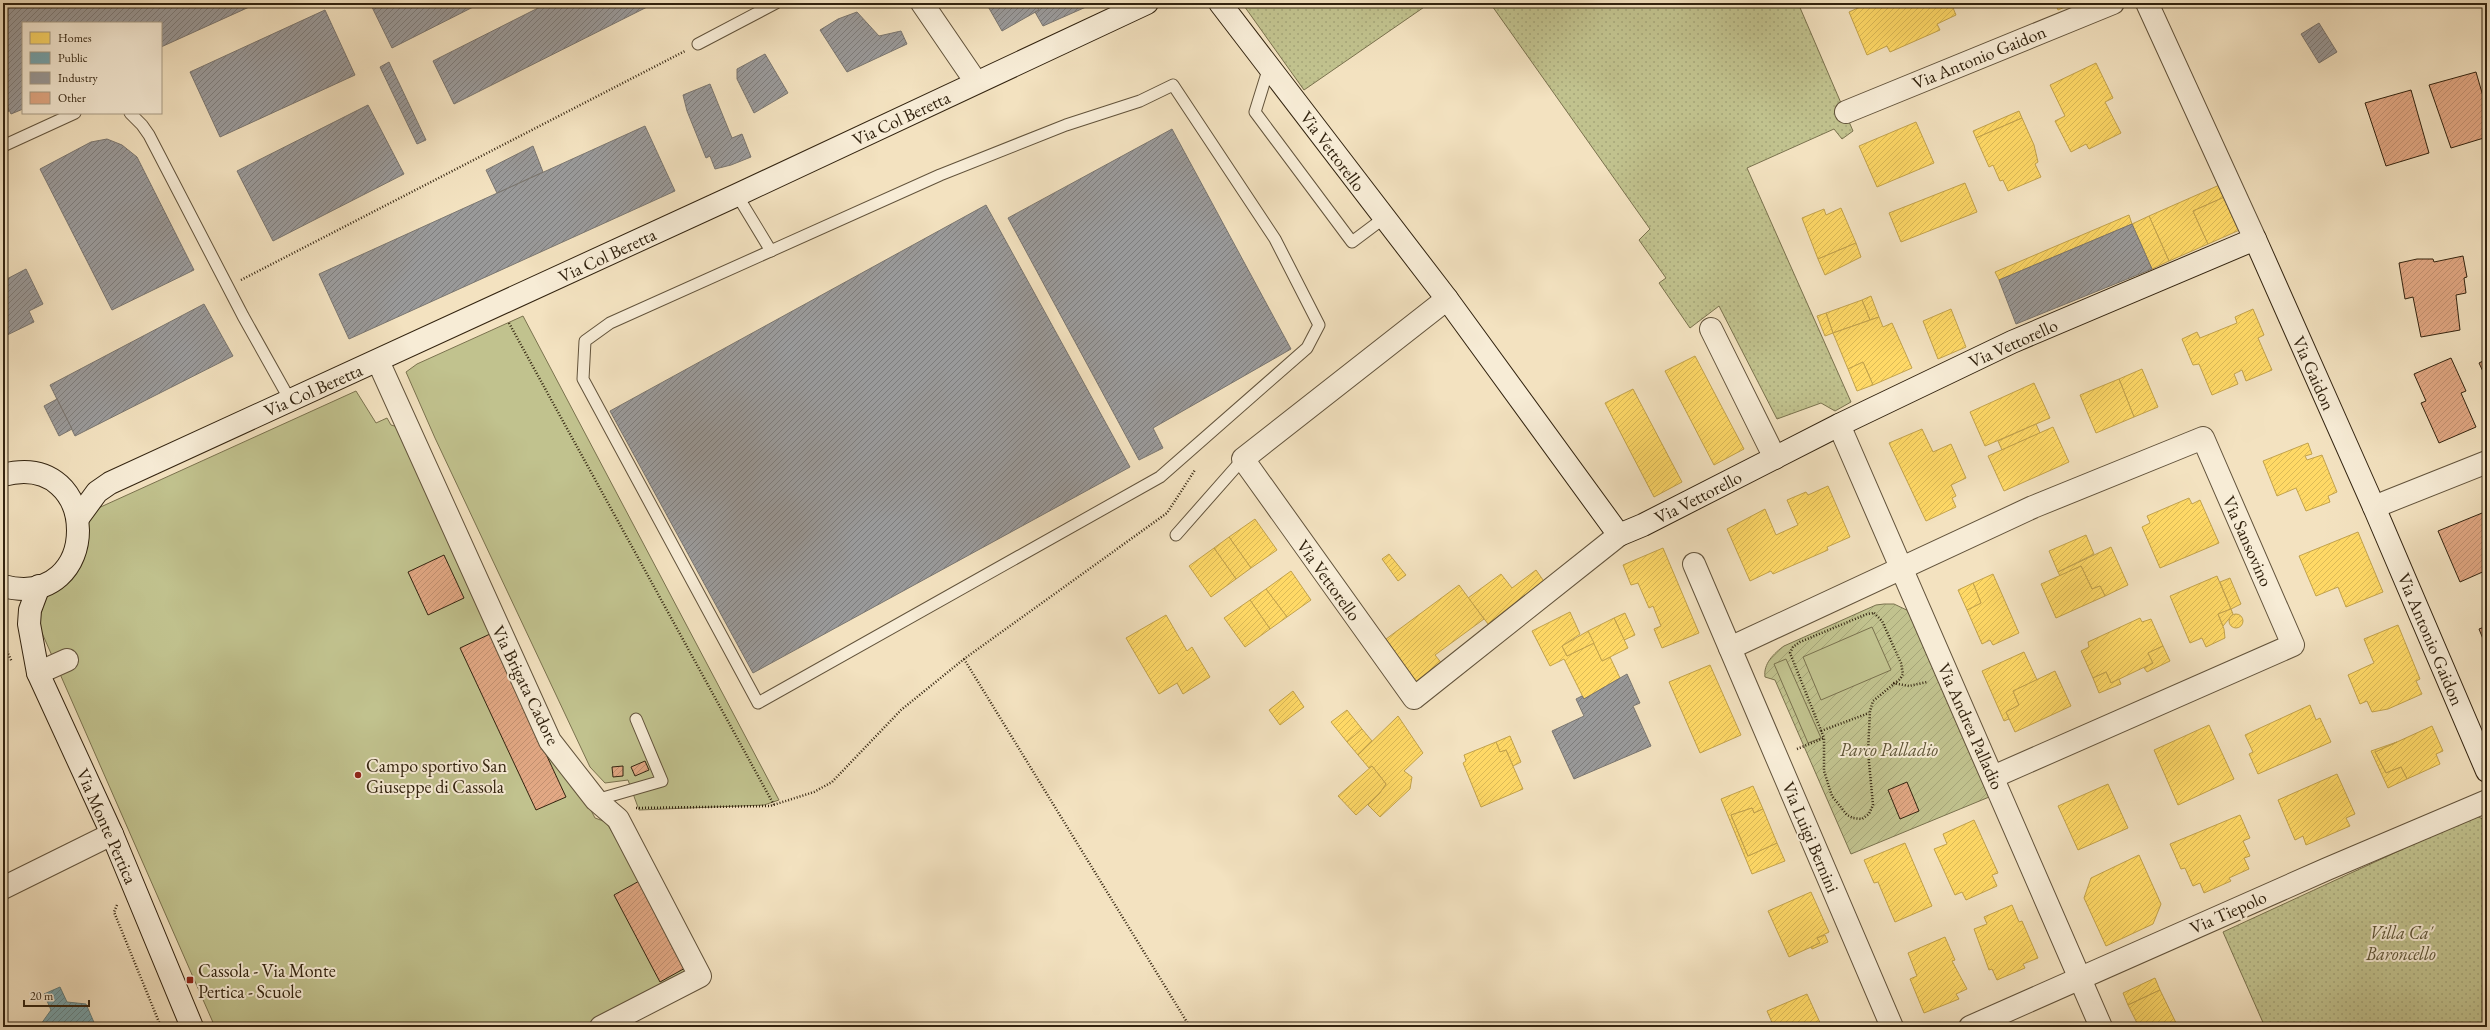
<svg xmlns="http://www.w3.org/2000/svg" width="2490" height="1030" font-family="'EB Garamond',serif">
	<defs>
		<pattern id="grass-dots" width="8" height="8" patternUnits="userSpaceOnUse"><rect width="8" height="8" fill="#c1c28e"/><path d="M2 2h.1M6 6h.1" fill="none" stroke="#a6a679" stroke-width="1.8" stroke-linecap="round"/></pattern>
		<pattern id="garden-furrows" width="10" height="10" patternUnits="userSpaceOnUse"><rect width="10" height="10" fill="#c1c28e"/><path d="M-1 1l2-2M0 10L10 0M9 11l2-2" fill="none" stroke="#a6a679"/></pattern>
		<pattern id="homes-hatch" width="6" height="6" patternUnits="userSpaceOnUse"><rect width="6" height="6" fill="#ffd966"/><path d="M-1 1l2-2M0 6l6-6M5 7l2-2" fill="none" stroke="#dbba57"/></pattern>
		<pattern id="public-hatch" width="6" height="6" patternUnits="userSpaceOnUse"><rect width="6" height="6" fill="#76a5af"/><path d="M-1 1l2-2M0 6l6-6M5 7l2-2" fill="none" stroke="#61868d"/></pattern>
		<pattern id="industry-hatch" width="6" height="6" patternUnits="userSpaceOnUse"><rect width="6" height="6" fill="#999"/><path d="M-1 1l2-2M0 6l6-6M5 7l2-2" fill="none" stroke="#7d7c7b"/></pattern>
		<pattern id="building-hatch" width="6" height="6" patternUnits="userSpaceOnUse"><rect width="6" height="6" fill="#e2a884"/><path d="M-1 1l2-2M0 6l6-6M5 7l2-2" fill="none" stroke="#c29071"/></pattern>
	</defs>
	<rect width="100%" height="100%" fill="#f3e2c0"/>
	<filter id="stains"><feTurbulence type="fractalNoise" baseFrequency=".005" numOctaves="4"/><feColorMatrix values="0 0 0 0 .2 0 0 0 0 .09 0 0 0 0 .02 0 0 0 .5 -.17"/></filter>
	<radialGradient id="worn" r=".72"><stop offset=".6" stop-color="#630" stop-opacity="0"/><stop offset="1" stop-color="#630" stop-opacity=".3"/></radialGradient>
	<g fill="url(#grass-dots)" stroke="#7a724e">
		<path d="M1242,3h188l-126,87z"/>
		<path d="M1490,3h308l55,128 -11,8 -8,-10 -87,39 104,234 -16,9 -14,-8 -44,16 -58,-113 -29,22 -31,-45 7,-5 -27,-38 11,-11z"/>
		<path d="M2479,817l8,5v205h-222l-42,-95 243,-112z"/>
	</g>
	<path fill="url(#garden-furrows)" stroke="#7a724e" d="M1884,604h10l19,9 81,182 -143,59 -76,-174 -10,-3c-2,-13 9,-24 19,-31l92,-41z"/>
	<g fill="#c1c28e" stroke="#7a724e">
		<path d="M523,316l256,484 -15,5 -125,5 -11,-30 -23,3 -15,-16 -155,-329 -29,-66 11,-8z"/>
		<path d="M356,391l20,32 11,-5 4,7 7,2 91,187 106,204 11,4 35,58 53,102 -87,45h-392l-180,-410 3,-14 45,-49c7,-13 3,-25 0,-39z"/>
		<path d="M1872,627l19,43 -70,30 -18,-43z"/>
		<path d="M1786,659l35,79 -13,5 -34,-79z"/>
	</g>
	<g fill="url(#homes-hatch)" stroke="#c2a24c">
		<path d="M1869,3l8,2 5,-2h69l5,12 -19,9 3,6 -50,22 -3,-6 -20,9 -18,-43z"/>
		<path d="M2055,3h30l-9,4 -2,-4 -16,7z"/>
		<path d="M2096,63l17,35 -8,4 16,31 -32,16 -3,-5 -15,8 -16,-31 10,-5 -15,-31z"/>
		<path d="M2019,111l3,7 -46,20 -3,-7z"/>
		<path d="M2022,118l12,27 4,17 -3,2 6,13 -33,14 -5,-11 -3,1 -7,-16 -4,2 -13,-29z"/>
		<path d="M1916,122l18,41 -57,24 -18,-41z"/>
		<path d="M1965,183l12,29 -76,30 -12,-29z"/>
		<path d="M2224,183l5,12 -36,16 15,33 -39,17 -20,-45z"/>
		<path d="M2229,195l15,33 -36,16 -15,-33z"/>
		<path d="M1841,208l15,35 -38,16 -16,-41 22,-9 2,6z"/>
		<path d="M2129,215l3,9 -133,56 -4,-8z"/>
		<path d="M2149,216l20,45 -17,8 -20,-45z"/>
		<path d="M1856,243l5,14 -36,18 -7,-16z"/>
		<path d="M1871,296l8,21 -9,3 -8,-20z"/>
		<path d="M1862,300l8,20 -37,13 -7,-20z"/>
		<path d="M1951,309l15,38 -28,12 -15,-38z"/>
		<path d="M2253,309l11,26 -6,3 14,32 -26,11 -4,-11 -8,4 4,10 -26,11 -13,-31 -6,1 -11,-26 15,-7 3,6 37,-15 -2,-6z"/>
		<path d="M1826,313l7,20 -8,3 -8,-20z"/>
		<path d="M1879,317l4,10 9,-4 20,45 -39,17 -10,-23 -15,7 -15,-36z"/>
		<path d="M1695,356l49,93 -30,16 -49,-94z"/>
		<path d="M1863,362l10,23 -16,6 -9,-22z"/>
		<path d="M2142,369l16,38 -24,10 -15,-38z"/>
		<path d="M2119,379l15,38 -38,16 -16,-38z"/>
		<path d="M2034,383l16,35 -65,28 -15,-34z"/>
		<path d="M1633,389l49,93 -28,15 -49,-94z"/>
		<path d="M2036,424l4,9 -38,17 -4,-9z"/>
		<path d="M2053,427l16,35 -65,29 -16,-35z"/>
		<path d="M1922,429l11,23 18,-8 15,34 -15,7 5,11 -4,2 4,9 -30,14 -37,-78z"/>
		<path d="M2308,443l4,11 -7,2 2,4 15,-5 15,37 -9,4 2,6 -24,9 -10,-23 -19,8 -14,-35z"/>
		<path d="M1828,486l22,51 -23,10 1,3 -55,24 -2,-3 -21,10 -23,-52 38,-20 11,26 22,-10 -11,-25 19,-8 2,3z"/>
		<path d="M2189,498l3,6 8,-4 19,43 -59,25 -18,-41 8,-4 -3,-7z"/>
		<path d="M1255,519l22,31 -26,18 -22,-31z"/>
		<path d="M2358,532l25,60 -37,15 -8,-20 -22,9 -17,-40z"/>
		<path d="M2086,535l8,19 -36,18 -9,-21z"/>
		<path d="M1229,537l22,31 -15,11 -22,-31z"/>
		<path d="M2111,547l17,38 -23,11 -5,-10 -8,3 -11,-23 -21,10 -2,-4z"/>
		<path d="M1214,548l22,31 -25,18 -22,-31z"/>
		<path d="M1663,548l36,85 -37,15 -8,-19 7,-3 -8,-20 -4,2 -11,-25 -7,2 -8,-20z"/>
		<path d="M1389,554l17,21 -8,6 -16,-22z"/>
		<path d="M2081,566l11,23 8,-3 5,10 -49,22 -15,-34z"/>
		<path d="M1536,570l12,17 -56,42 -24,-31 33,-24 11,14z"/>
		<path d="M1291,571l20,29 -24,17 -21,-28z"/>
		<path d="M1993,574l26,59 -26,12 -3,-5 -8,4 -15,-34 14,-7 -8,-20z"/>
		<path d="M2217,576l14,33 -13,5 6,15 1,9 -19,9 -4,-9 -12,5 -20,-47z"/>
		<path d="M2230,578l11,26 -10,5 -11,-27z"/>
		<path d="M1973,583l8,20 -14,7 -9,-20z"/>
		<path d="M1459,585l25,34 -49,36 8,10 -28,21 -33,-44z"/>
		<path d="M1266,589l21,28 -17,12 -20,-29z"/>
		<path d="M1250,600l20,29 -25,18 -21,-29z"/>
		<path d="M2231,609l2,5 -10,12 -5,-12z"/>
		<path d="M1570,612l10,22 -18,12 5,10 27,-13 8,18 8,-4 10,21 -36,21 -20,-40 -14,7 -18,-35z"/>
		<path d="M1625,613l10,22 -11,5 -10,-22z"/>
		<circle cx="2236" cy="621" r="7"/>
		<path d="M1166,615l21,36 5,-4 18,30 -27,17 -6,-11 -18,11 -33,-56z"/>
		<path d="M1614,618l14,30 -26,13 -14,-30z"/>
		<path d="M2140,618l2,4 9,-3 12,27 -15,7 5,10 -42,20 -5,-11 -13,6 -12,-27 8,-4 -1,-5z"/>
		<path d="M2398,625l22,54 -4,2 6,13 -34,15 -16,3 -5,-11 -7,3 -12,-29 26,-12 -10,-24z"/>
		<path d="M1588,631l6,12 -27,13 -5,-10z"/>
		<path d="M2163,646l7,15 -23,11 -3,-4 9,-5 -5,-10z"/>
		<path d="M2024,652l13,28 -24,11 6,14 -13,7 3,7 -5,2 -22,-50z"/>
		<path d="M1710,665l31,70 -41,18 -31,-71z"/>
		<path d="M2055,671l16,35 -56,26 -9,-20 13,-7 -6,-14z"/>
		<path d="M2106,672l5,11 8,-4 2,5 -22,9 -6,-15z"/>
		<path d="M1293,691l11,16 -24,18 -11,-15z"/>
		<path d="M2310,705l6,15 4,-2 11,24 -73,32 -9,-20 4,-2 -8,-17z"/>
		<path d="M1347,710l15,19 -15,13 -16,-20z"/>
		<path d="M1398,716l25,37 -19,18 8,6 -2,12 -30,28 -12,-12 11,-11 7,-10 -14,-18 -3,2 -11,-13z"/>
		<path d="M2209,725l25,54 -56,26 -24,-55z"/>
		<path d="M2432,726l11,25 -7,3 4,10 -33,15 -6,-12 -15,6 -11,-21z"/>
		<path d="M1362,729l10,12 -14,14 -11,-13z"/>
		<path d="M1510,736l11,26 -8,4 -7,-16 -6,2 -4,-10z"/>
		<path d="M1496,742l4,10 6,-2 17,39 -42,18 -18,-44 3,-2 -2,-6z"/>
		<path d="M2397,742l-22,10 11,21 15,-6 6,12 -19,9 -17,-37z"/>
		<path d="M1372,766l14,18 -7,10 -23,21 -18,-19z"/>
		<path d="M2337,774l18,40 -9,4 4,8 -44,19 -3,-9 -8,4 -17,-40z"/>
		<path d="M2108,784l20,44 -50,22 -20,-44z"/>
		<path d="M1753,786l10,23 -9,4 -2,-5 -21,7 17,41 29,-13 8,18 -33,13 -31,-75z"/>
		<path d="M1752,808l2,5 9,-4 14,34 -29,13 -17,-41z"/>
		<path d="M2240,815l10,23 -7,3 7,15 -6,2 5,11 -20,9 2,3 -27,12 -4,-10 -7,3 -8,-18 -4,1 -11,-25z"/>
		<path d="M1974,820l24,53 -6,2 5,11 -31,14 -4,-8 -7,3 -21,-46 13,-5 -4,-10z"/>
		<path d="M1905,843l27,63 -37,16 -17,-40 -4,1 -10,-23z"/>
		<path d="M2139,855l22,49 -8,20 -47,22 -22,-48 7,-20z"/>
		<path d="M1811,892l18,40 -12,6 3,5 -31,14 -21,-46z"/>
		<path d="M2012,905l7,17 3,-1 16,37 -15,6 2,4 -28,12 -5,-11 -3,1 -15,-41 13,-5 -3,-7z"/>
		<path d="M1825,935l3,7 -16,7 -1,-2 9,-4 -3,-5z"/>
		<path d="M1945,937l10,23 -3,1 15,28 -11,5 3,5 -35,14 -14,-34 7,-3 -9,-23z"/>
		<path d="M2155,978l5,12 -32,15 -5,-12z"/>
		<path d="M2160,990l18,37h-39l-11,-22z"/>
		<path d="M1807,994l15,33h-48l-7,-16z"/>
	</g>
	<path fill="url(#public-hatch)" stroke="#627e7f" d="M60,987l7,15 19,2 10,23h-53l-2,-3 10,-14 -7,-16z"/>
	<g fill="url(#industry-hatch)" stroke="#7a7670">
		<path d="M3,3h255l-97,44v-24h-138v86l-12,5 -8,-17z"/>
		<path d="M370,3h111l-89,45z"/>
		<path d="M548,3h107l-201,101 -21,-43z"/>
		<path d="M986,3h49l4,7 -37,21z"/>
		<path d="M1035,3h60l-52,23 -8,-14 4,-2z"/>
		<path d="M325,10l30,65 -135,62 -30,-65z"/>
		<path d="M857,12l22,24 22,-5 6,13 -60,28 -27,-42 18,-11z"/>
		<path d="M2319,23l18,29 -18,11 -18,-29z"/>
		<path d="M765,54l23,39 -34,20 -17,-34v-10z"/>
		<path d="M389,62l37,78 -9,4 -37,-77z"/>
		<path d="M710,84l22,54 10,-4 9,23 -20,8 -16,4 -5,-13 -4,2 -19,-47 -4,-16z"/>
		<path d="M3,97l6,14 -6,3z"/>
		<path d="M368,105l36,69 -131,67 -36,-70z"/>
		<path d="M645,126l30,65 -326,148 -30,-65z"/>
		<path d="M1172,129l119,220 -138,79 10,20 -24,12 -131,-242z"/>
		<path d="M107,139l15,6 15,12 57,113 -82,40 -72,-141 51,-27z"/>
		<path d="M533,146l10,26 -46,21 -11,-23z"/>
		<path d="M986,205l144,262 -377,206 -143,-262z"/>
		<path d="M2132,224l20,45 -136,55 -17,-44z"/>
		<path d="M26,269l17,35 -14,7 5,11 -31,15v-56z"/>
		<path d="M204,304l29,52 -158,80 -25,-51z"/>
		<path d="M57,399l15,30 -13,7 -15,-30z"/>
		<path d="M1627,674l13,29 -7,3 18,40 -77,33 -22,-48 32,-15 -8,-17 6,-3 2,3z"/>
	</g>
	<g fill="url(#building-hatch)" stroke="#32230f">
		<path d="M2476,72l11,38v27l-36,11 -22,-63z"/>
		<path d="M2411,90l18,63 -43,13 -21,-63z"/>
		<path d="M2463,256l4,21 -3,1 2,15 -10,2 4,35 -39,7 -8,-40 -8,2 -6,-36 18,-4h16l1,3z"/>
		<path d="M2451,358l15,33 -5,2 15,34 -37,16 -18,-40 5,-2 -12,-27z"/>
		<path d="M2487,359v21l-8,-17z"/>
		<path d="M2487,511v59l-27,12 -22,-51z"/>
		<path d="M444,555l20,43 -36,17 -20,-43z"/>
		<path d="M2487,626v23l-8,-20z"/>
		<path d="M490,634l76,163 -30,13 -76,-162z"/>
		<path d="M645,761l4,9 -14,6 -4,-9z"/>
		<path d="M623,766v10l-10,1 -1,-10z"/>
		<path d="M1907,782l12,29 -19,8 -12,-29z"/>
		<path d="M641,880l46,87 -27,15 -46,-87z"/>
	</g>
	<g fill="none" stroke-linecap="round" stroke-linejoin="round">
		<g stroke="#62533b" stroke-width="13">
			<g id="lane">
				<path d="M698,44l78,-41"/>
				<path d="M1269,67l-14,45 97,130 32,-24"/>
				<path d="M1173,85l102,154 44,86 -12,23 -147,129 -402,226 -175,-324 2,-38 25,-18 330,-148 126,-50 74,-24z"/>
				<path d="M130,113l12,12 7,10 94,181 47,84"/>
				<path d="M3,146l72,-33"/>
				<path d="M737,195l34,56"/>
				<path d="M1176,535l67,-76"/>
				<path d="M596,800l66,-19 -26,-62"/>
			</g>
		</g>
		<g stroke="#62533b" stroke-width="24">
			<g id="street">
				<path d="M922,3l54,79"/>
				<path d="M2147,3l108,236"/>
				<path d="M1846,112l267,-109"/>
				<path d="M1447,299l-204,160 171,239 205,-163"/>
				<path d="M1711,329l64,129"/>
				<path d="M378,361l172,380 46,59 22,19 82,157 -99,51"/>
				<path d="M1839,425l262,602"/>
				<path d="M2374,507l113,-45"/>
				<path d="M1694,564l198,463"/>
				<path d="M1730,648l303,-141 170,-69 90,207 -300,132"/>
				<path d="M38,673l29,-13"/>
				<path d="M3,888l109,-54"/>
				<path d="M1970,1027l357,-158 160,-68"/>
			</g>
		</g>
		<g stroke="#32230f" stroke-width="24">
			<g id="secondary">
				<path d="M1220,3l227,296 172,236 24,-10 196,-100 173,-83 243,-103 119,268 113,264"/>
				<path d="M3,475c100,-26 100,137 0,111"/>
				<path d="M78,518l19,-26 13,-9 627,-288 410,-192"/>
				<path d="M39,586l-9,24 -1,14 9,49 74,161 80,193"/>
			</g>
		</g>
		<g stroke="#32230f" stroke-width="2.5" stroke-dasharray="1 2" stroke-linecap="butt">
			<path d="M241,280l444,-229"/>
			<path d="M509,323l265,482"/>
			<path d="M1874,613l8,8 19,42 2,11 -3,5 -27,22 -3,10 -2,41 5,53 -4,9 -7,5 -9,-1 -6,-3 -15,-19 -8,-25v-33l-34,-85 3,-6 7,-5 67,-28z"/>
			<path d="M3,643l9,19"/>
			<path d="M964,659l226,368"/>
			<path d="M1893,683l16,3 18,-4"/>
			<path d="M1821,731l48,-18"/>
			<path d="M1797,749l27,-11"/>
			<path d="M636,808l134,-2 44,-14 18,-10 69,-72 63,-51 203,-146 28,-43"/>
			<path d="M117,905l-3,7 47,115"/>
		</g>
		<use href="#lane" stroke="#f7ecd6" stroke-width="11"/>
		<use href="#street" stroke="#f7ecd6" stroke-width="22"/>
		<use href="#secondary" stroke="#f7ecd6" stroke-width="22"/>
	</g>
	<g fill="#8f2418" stroke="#f7ecd6" stroke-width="1.5">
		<circle cx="358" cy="775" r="4"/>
		<rect x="186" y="976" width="8" height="8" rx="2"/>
	</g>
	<g text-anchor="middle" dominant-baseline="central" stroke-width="4" stroke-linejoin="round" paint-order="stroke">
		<g font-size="18" fill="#32230f" stroke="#f7ecd6">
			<text transform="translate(1979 57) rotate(-22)">Via Antonio Gaidon</text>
			<text transform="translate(901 118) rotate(-25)">Via Col Beretta</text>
			<text transform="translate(1333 151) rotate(53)">Via Vettorello</text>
			<text transform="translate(607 255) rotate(-25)">Via Col Beretta</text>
			<text transform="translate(2013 343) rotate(-24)">Via Vettorello</text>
			<text transform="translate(2314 373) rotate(66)">Via Gaidon</text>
			<text transform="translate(313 390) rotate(-24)">Via Col Beretta</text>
			<text transform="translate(1698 497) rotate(-27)">Via Vettorello</text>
			<text transform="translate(2248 541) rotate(66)">Via Sansovino</text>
			<text transform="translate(1329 580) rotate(54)">Via Vettorello</text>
			<text transform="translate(2431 639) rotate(67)">Via Antonio Gaidon</text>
			<text transform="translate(526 685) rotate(64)">Via Brigata Cadore</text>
			<text transform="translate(1971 726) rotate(66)">Via Andrea Palladio</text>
			<text transform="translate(107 826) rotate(66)">Via Monte Pertica</text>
			<text transform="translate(1811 837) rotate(67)">Via Luigi Bernini</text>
			<text transform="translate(2228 912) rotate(-24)">Via Tiepolo</text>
		</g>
		<g font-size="18" font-style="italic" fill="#5d5335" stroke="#f7ecd6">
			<text x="1889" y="749">Parco Palladio</text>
			<text x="2401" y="932">Villa Ca'<tspan x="2401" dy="21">Baroncello</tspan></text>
		</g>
		<g font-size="18" fill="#32230f" stroke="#f7ecd6" text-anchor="start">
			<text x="366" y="765">Campo sportivo San<tspan x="366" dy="21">Giuseppe di Cassola</tspan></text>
			<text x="198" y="970">Cassola - Via Monte<tspan x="198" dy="21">Pertica - Scuole</tspan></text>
		</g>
	</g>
	<rect width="2490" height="1030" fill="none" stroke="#f3e2c0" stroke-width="16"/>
	<rect x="4" y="4" width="2482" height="1022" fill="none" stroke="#32230f" stroke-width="2"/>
	<rect x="8" y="8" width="2474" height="1014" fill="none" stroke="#32230f"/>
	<rect x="22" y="22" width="140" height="92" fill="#f7ecd6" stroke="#a89c86"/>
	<rect x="30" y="32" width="20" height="12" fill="#ffd966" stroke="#a89c86"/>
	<text x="58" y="42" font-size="12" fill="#32230f">Homes</text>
	<rect x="30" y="52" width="20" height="12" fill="#76a5af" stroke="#a89c86"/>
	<text x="58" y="62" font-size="12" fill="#32230f">Public</text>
	<rect x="30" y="72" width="20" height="12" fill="#999999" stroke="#a89c86"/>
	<text x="58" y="82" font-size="12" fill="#32230f">Industry</text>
	<rect x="30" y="92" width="20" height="12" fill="#e2a884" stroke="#a89c86"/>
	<text x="58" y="102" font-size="12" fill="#32230f">Other</text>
	<path d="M24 1000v6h65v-6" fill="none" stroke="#32230f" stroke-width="2"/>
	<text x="30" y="1000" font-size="12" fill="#32230f" stroke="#f7ecd6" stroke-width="3" paint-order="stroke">20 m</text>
	<rect width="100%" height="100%" filter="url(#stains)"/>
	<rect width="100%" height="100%" fill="url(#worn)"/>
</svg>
